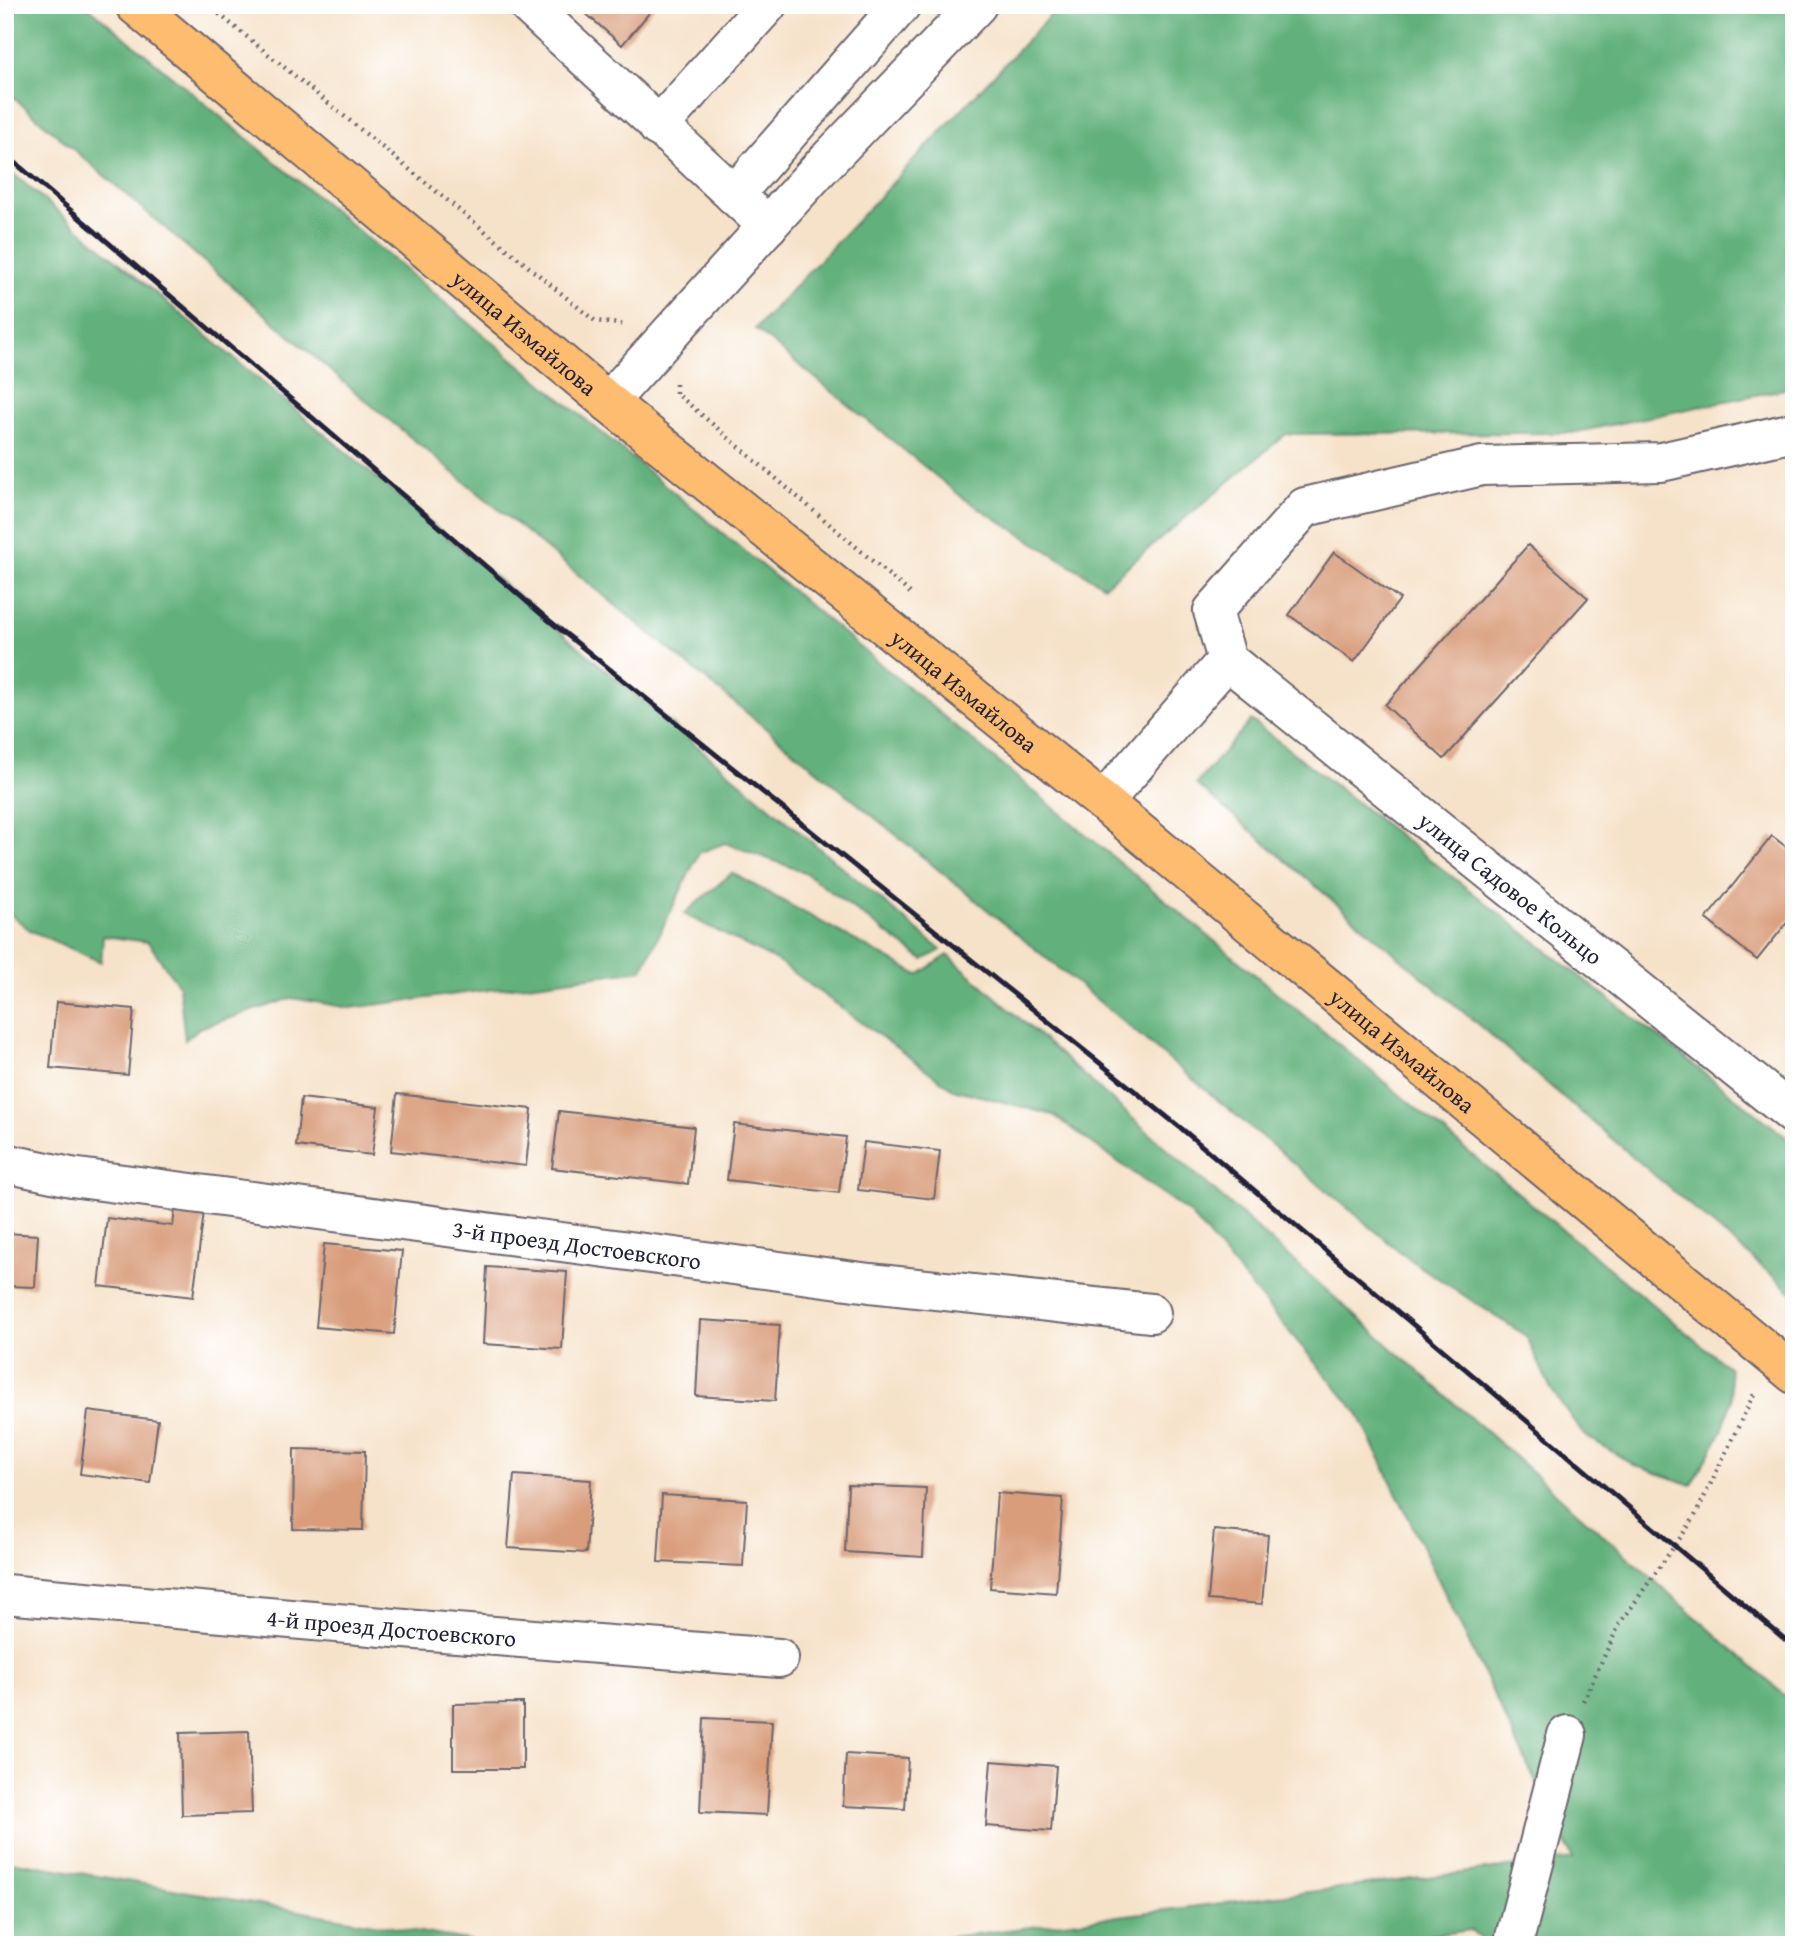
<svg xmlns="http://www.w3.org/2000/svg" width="1799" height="1950" font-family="'Gentium Book Plus',serif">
	<rect width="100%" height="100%" fill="#fff"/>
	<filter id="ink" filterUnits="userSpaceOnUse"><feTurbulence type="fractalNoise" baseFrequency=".0143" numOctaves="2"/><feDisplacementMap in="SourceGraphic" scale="14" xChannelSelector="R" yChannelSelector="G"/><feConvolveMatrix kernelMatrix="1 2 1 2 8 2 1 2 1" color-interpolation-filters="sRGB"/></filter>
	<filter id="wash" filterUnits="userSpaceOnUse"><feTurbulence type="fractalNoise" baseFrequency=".00686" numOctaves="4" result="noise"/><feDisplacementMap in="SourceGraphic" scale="28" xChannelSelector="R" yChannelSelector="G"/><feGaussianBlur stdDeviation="1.57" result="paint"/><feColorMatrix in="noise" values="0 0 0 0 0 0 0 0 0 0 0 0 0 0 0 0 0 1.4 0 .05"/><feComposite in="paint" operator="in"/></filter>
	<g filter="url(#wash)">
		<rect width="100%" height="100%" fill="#f6e2c9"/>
		<g fill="#62b17c" stroke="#426a5c" stroke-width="2">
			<path d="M5,5h81l1643,1363 3,32 -10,31 -30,54 -56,-19 -53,-32 -32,-45 -25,-53 -116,-76 -315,-262 -741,-607 -349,-301z"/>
			<path d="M1060,5h734v382l-222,46 -286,1 -182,152 -141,-88 -208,-169z"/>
			<path d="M5,167l936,783 -18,10 -119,-88 -79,-29 -26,10 -57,117 -292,38 -58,-10 -93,30 -14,12 -6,-54 -31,-44 -45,-6 -2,26 -70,-31 -26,-21z"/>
			<path d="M1251,720l543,423v151l-598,-510z"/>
			<path d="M732,873l186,102 30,-20 846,749v241h-306l-17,-15 -113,15h-471l686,-86 -215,-446 -169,-200 -136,-98 -100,-26 -176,-128 -93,-47z"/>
			<path d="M5,1860l490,85h-490z"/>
		</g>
		<g id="blocks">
			<g fill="#d99d7b">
				<path d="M576,5h80l-34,40z"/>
				<path d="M1528,545l60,53 -144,161 -59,-54z"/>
				<path d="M1334,552l66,47 -46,63 -65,-47z"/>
				<path d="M1772,836l22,17v61l-37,46 -51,-41z"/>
				<path d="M56,1002l78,7 -6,66 -78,-7z"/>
				<path d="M397,1094l135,15 -6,57 -135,-15z"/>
				<path d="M301,1098l77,9 -6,48 -76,-9z"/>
				<path d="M559,1111l135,16 -6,57 -136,-16z"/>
				<path d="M734,1124l112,13 -7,56 -112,-13z"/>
				<path d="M864,1142l76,9 -6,48 -76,-9z"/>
				<path d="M175,1209l29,3 -11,85 -94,-11 8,-68 66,8z"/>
				<path d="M5,1233l33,2 -3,52 -30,-1z"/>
				<path d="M324,1244l78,7 -8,83 -78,-7z"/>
				<path d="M487,1267l80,5 -5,77 -79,-5z"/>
				<path d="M700,1320l80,5 -5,76 -79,-5z"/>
				<path d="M88,1411l70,9 -8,63 -70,-9z"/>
				<path d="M294,1449l71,2 -2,79 -70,-1z"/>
				<path d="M514,1475l77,5 -5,73 -78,-5z"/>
				<path d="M848,1485l78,3 -3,69 -78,-5z"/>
				<path d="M997,1493l66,5 -7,95 -66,-5z"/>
				<path d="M662,1495l85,5 -4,66 -85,-4z"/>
				<path d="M1214,1530l54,5 -6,69 -54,-4z"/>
				<path d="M523,1703v66h-70v-65z"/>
				<path d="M704,1718l68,3 -5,94 -67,-3z"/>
				<path d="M249,1731l3,82 -70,2 -2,-82z"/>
				<path d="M846,1754l62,4 -3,51 -62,-3z"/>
				<path d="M991,1761l65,5 -5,65 -65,-5z"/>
			</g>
		</g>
	</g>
	<g filter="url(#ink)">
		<use href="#blocks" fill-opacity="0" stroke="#6c656d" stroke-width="2"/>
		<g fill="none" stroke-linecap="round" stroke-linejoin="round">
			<g stroke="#6c656d" stroke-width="42">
				<g id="minor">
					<path d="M528,5l240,221"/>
					<path d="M658,127l109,-122"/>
					<path d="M734,195l167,-190"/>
					<path d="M608,402l211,-233 158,-164"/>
					<path id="s1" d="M1227,660l567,455"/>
					<path d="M1227,660l-14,-49 92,-104 177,-41 179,-4 133,-30"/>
					<path d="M1103,802l124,-142"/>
					<path id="s2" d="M5,1163l66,14 799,106 281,30"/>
					<path id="s3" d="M5,1594l412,36 362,28"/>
					<path d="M1515,1945v-8l52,-202"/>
				</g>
			</g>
			<g stroke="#6c656d" stroke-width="42">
				<g id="major">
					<path id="s4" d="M135,5l473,397 495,400 691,572"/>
				</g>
			</g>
			<g stroke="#6c656d" stroke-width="4.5" stroke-dasharray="2 5" stroke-linecap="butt">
				<path d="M208,5l387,316 32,4"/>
				<path d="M676,384v9l234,200"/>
				<path d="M1583,1701l36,-76 75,-107 61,-126"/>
			</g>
			<use href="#minor" stroke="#fff" stroke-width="38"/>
			<use href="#major" stroke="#fdbc6f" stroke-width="38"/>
			<path stroke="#22223b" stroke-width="5" d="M5,154l541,464 636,511 612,518"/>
		</g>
	</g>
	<g text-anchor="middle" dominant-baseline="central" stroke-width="7" stroke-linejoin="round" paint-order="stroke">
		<g font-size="23" fill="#22223b" stroke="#fff">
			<text stroke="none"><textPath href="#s4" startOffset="509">улица Измайлова</textPath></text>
			<text stroke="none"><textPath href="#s4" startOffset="1076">улица Измайлова</textPath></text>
			<text stroke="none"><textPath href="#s1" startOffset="364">улица Садовое Кольцо</textPath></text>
			<text stroke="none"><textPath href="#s4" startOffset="1643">улица Измайлова</textPath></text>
			<text stroke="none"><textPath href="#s2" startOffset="578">3-й проезд Достоевского</textPath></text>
			<text stroke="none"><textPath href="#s3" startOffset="388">4-й проезд Достоевского</textPath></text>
		</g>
	</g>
	<rect width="1799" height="1950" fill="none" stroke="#fff" stroke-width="28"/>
</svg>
